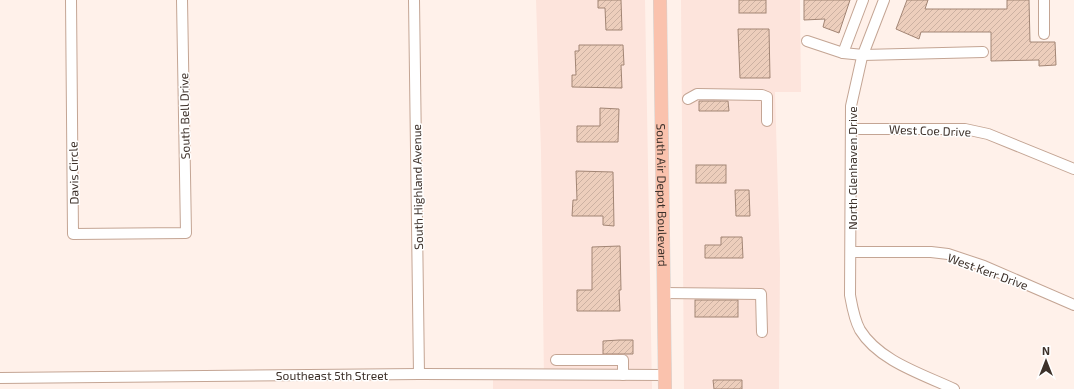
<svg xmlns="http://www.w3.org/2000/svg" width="1074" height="389" font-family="'Exo 2',sans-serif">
	<defs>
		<pattern id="building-hatch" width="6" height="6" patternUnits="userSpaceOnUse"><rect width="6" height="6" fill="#edcebc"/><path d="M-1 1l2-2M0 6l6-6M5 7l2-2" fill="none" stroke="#ccb1a2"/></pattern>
	</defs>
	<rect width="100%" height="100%" fill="#fff1ea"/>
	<g fill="#fde4dc">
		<path d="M536,0h109l7,389h-159v-10h51l-3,-228z"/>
		<path d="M681,0h119l1,92h-26l5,171 -1,126h-95z"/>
	</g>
	<g fill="url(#building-hatch)" stroke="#a28574">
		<path d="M598,0h23l1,30h-16l-1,-22h-7z"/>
		<rect x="739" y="0" width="27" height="13"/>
		<path d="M804,0h46l-11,33 -16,-6 2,-8 -21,1z"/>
		<path d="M907,0h21l-3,9h82v-9h22l1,42h25l1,23 -17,1v-6l-48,1v-29h-70l-2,7 -23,-10z"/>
		<path d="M738,29h31l1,49h-30z"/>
		<path d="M579,45h44l1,20h-3l1,23 -50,-1v-12h4l-1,-24h4z"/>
		<path d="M699,101h29l1,10h-30z"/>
		<path d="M600,108l19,1 -1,33h-41v-16h23z"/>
		<rect x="696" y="165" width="30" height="18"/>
		<path d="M576,171l37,1 1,54 -11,-1v-9h-31l1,-16h4z"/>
		<path d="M735,190h14l1,26h-14z"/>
		<path d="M721,237h21l1,21h-38v-13h16z"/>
		<path d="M620,246l1,44h-2l1,21h-43v-21h15v-43z"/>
		<rect x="695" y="300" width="43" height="17"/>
		<path d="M619,340h14v14h-30v-13z"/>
		<path d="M713,380h29v9h-28z"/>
	</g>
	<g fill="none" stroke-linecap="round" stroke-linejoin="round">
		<g stroke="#c4a594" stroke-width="12">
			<g id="minor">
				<path d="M71,0l2,234 113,-1 -4,-233"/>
				<path d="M414,0l5,374"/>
				<path d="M884,0l-22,57 -11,49 -1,189c2,11 4,24 10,35 19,31 62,44 94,59"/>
				<path d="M1044,0v34"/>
				<path d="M807,41l36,12 20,2 120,-3"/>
				<path d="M843,53l20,-53"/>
				<path d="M688,99l9,-5 65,1 5,2v24"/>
				<path d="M851,129h114l23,5 86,35"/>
				<path d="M851,252h80l17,2 36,12 90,39"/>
				<path d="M663,293l98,1 1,38"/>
				<path d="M556,360h67v15"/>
				<path d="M0,378l419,-4 246,1"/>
			</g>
		</g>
		<g stroke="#d4d2d0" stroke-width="14">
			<g id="major">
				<path id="s1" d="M660,0l5,389"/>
			</g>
		</g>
		<use href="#minor" stroke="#fff" stroke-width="10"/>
		<use href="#major" stroke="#fac2ad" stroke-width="13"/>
	</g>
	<g text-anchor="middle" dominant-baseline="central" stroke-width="3" stroke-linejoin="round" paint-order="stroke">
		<g font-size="12" fill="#3d312a" stroke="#fff">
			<text transform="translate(184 116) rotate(-91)">South Bell Drive</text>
			<text transform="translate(930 130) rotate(2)">West Coe Drive</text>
			<text transform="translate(852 168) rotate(-90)">North Glenhaven Drive</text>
			<text transform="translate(73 173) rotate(-91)">Davis Circle</text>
			<text transform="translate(417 187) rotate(-91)">South Highland Avenue</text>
			<text stroke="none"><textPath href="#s1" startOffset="195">South Air Depot Boulevard</textPath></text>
			<text transform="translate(988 271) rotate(20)">West Kerr Drive</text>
			<text x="332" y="375">Southeast 5th Street</text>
		</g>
	</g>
	<g transform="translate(1046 361)" stroke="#ffffff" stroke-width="3" paint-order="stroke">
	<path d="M0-3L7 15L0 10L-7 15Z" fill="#3d312a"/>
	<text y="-6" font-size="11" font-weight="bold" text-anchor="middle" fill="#3d312a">N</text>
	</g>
</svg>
